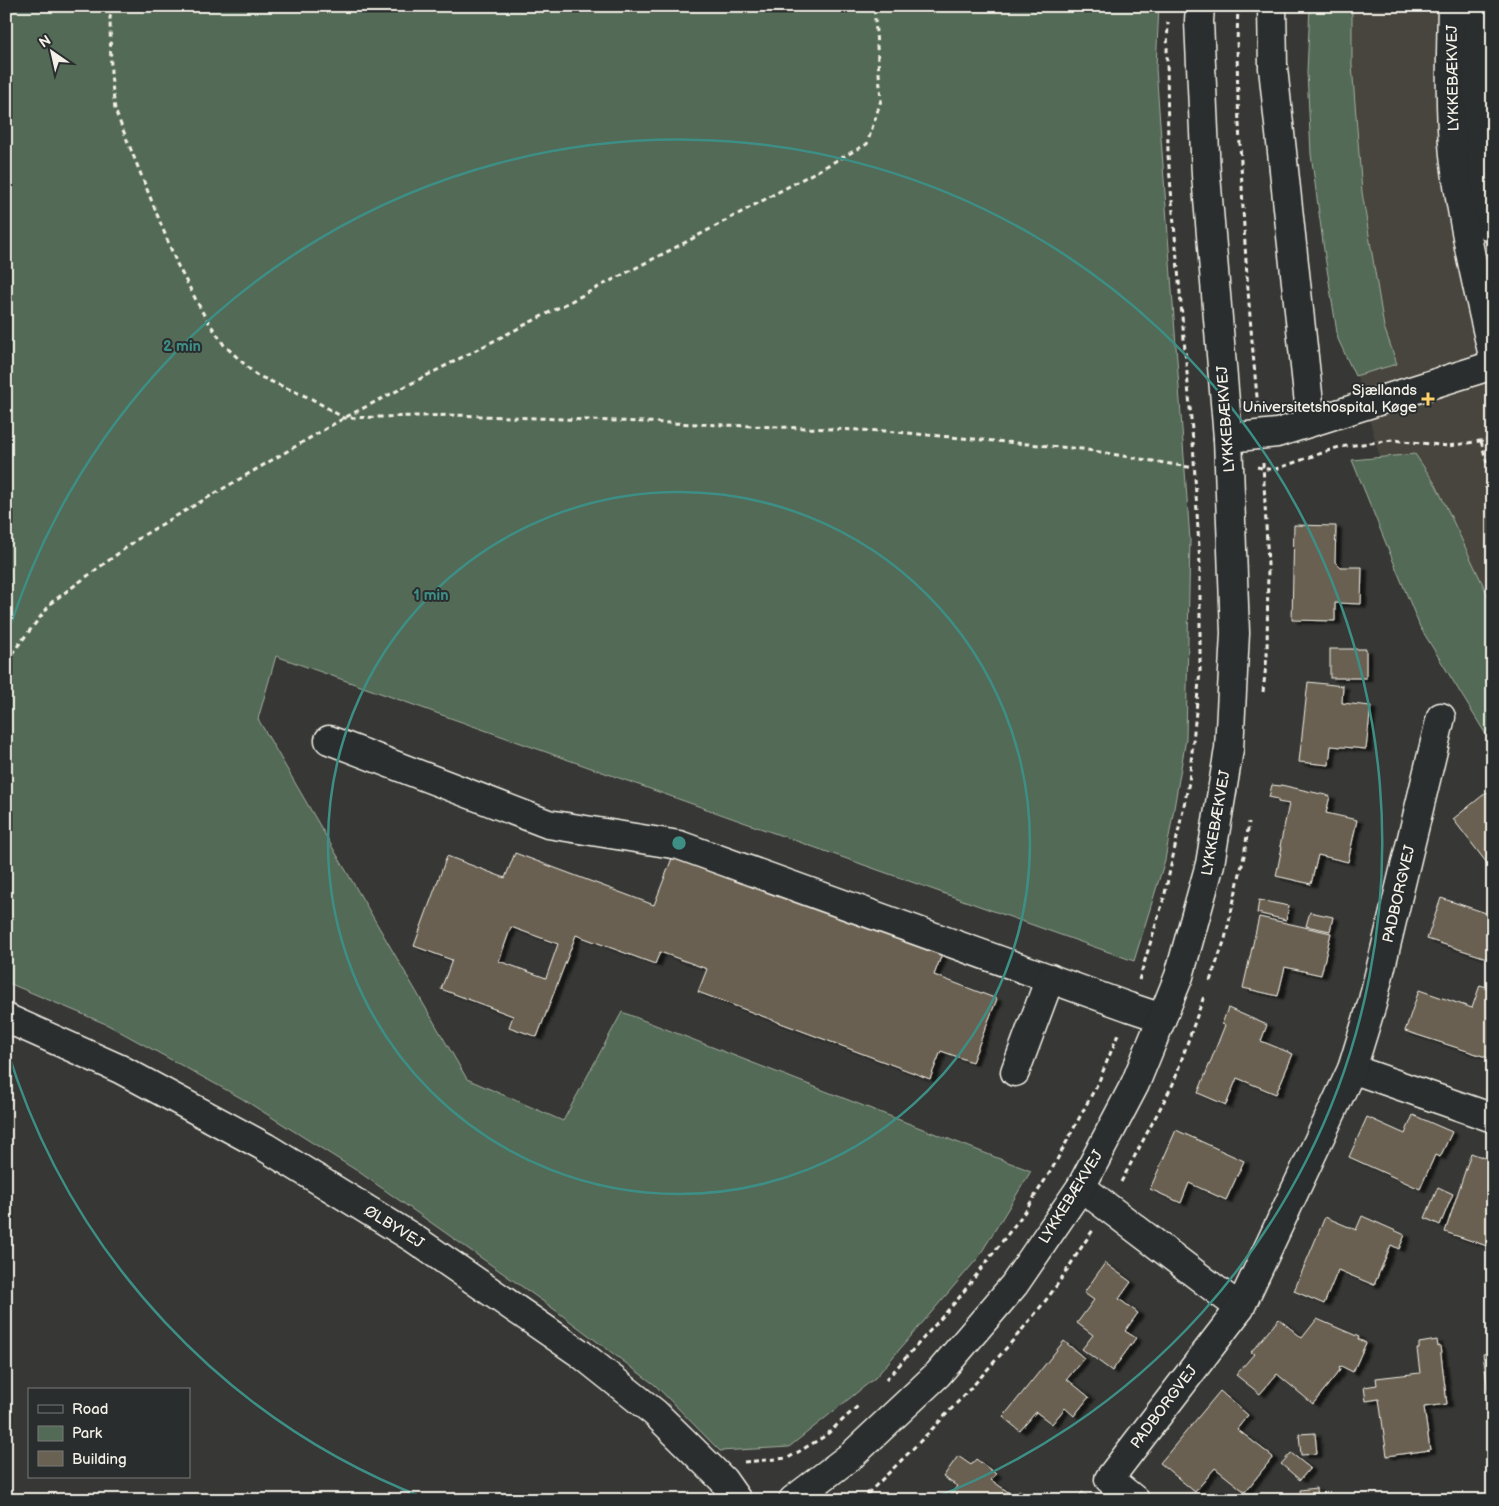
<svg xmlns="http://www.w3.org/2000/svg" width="1499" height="1506" font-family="'Balsamiq Sans',sans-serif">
	<defs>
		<filter id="shadow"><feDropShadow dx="5.5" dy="3" stdDeviation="1" flood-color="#0009"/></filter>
	</defs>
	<rect width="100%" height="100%" fill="#373735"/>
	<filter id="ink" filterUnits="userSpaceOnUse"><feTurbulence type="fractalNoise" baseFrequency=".02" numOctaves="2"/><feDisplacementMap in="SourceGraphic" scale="10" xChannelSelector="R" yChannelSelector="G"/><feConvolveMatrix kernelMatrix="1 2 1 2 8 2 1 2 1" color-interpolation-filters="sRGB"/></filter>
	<g filter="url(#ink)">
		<path fill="#46443d" d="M1314,6h179v682l-108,-213 -43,-152z"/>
		<g fill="#536a57" stroke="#a4aea0">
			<path d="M6,6h1153l-3,62 34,472 -4,199 -21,121 -31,101 -858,-305 -18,63 209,360 96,42 59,-109 409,159 -53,87 -103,120 -86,69 -69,4 -65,-66 -104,-78 -192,-135 -118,-74 -135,-74 -100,-42z"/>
			<path d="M1310,6h42v59l10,127 22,135 13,37 -42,12 -17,-37 -14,-89 -13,-96 -4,-82z"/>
			<path d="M1415,454l21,31 57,121v140l-73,-119 -68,-167z"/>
		</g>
		<g fill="#696151" stroke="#f4f1e8" fill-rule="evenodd" filter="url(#shadow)">
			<path d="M1294,525l42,1 -1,36 5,5h22l-1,37 -26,-1v18l-43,-1z"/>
			<rect x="1330" y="649" width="36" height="29"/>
			<path d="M1308,682l35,4 -1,17 29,3 -5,43 -35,-3 -2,19 -30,-3z"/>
			<path d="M1272,785l9,1v-1l49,11 -4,17 31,7 -9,42 -30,-7 -7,29 -35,-8 6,-29 -2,-1 9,-42 -11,-2v-3l-9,-2z"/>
			<path d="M1487,792l6,7v72l-40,-52z"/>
			<path d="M515,853l139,52 20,-52 268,101 -8,21 63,24 -25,63 -31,-11 -11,28 -232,-87 9,-23 -47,-17 -5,12 -79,-29 -39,102 -28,-10 4,-11 -72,-27 11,-29 -38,-14 33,-90 58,22zM511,927l47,17 -12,34 -47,-17z"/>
			<path d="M1441,898l48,16 4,-12v58l-66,-21z"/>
			<path d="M1259,900l30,6 -3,14 -29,-7z"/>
			<path d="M1310,912l23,5 -3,14 -24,-5z"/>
			<path d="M1259,917l72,16 -10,42 -36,-8 -7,29 -35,-8z"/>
			<path d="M1480,985l13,4 -1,70 -87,-28 14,-41 53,18z"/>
			<path d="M1228,1008l39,17 -6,16 32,13 -17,40 -39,-16 -11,27 -28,-12 27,-68 -3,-1z"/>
			<path d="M1413,1115l39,17 -12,25 -5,-2 -15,34 -71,-32 18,-40 38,17z"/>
			<path d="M1176,1130l68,31 -18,39 -37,-17 -8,20 -31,-14z"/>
			<path d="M1471,1153l22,8v66l-6,19 -42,-14z"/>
			<path d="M1438,1187l15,7 -13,31 -15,-7z"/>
			<path d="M1362,1216l43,19 -6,14 -8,-4 -17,40 -36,-15 -14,34 -30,-13 31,-74 31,13z"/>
			<path d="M1105,1263l26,19 -12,17 19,14 -13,18 11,7 -24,33 -30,-22 11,-14 -16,-12 17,-23 -10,-7z"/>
			<path d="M1279,1319l23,19 15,-19 42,18 -1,2 8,4 -13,29 -12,-6 -2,2 1,2 -27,34 -36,-30 -17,20 -24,-19 18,-21 -3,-2z"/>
			<path d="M1437,1340l1,7 2,-1 7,58 -23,3 6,43 -43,6 -8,-57 -13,2 -2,-14 13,-2 -1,-7 44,-5 -3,-24h2v-6z"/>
			<path d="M1064,1341l20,17 -17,21 22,18 -15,19 -9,-8 -13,16 -16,-12 -16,19 -17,-14z"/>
			<path d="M1493,1352v75l-10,-73z"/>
			<path d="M1220,1391l28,24 -11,14 36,28 -28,35 -30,-24 -20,24 -35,-29z"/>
			<path d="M1315,1433l2,21 -16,1 -2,-21z"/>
			<path d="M1291,1453l19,15 -10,12 -19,-16z"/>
			<path d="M958,1456l13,9 5,-6 20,15 -5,6 23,16 5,-6 14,10h-86l10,-14 -14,-9z"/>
			<path d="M1316,1488l1,12h-16l-1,-10z"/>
			<path d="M1082,1492l11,8h-16z"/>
		</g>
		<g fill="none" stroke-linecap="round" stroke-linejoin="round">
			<g stroke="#f4f1e8" stroke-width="31">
				<g id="minor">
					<path d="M1272,6l1,62 38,354"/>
					<path d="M1452,6c-1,50 -3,99 2,149 8,68 24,135 39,201"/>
					<path d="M1478,6l-1,71 3,74 13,78"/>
					<path d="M1228,438l49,-5 216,-68"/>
					<path d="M329,740l219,84 131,21 450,162 33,11"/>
					<path d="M6,1018l114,51 145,78 148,91 168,116 74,59 68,67 14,20"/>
					<path d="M1352,1069l141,49"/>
					<path d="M1015,1072l35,-94"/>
					<path d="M1081,1187l159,121"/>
					<path d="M793,1500l59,-45 86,-81 76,-89 67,-98 54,-103 27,-66 17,-42 31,-112 19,-115 6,-116 -7,-195 -22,-263 -7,-154 1,-15"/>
					<path d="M1135,1500l-26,-21 131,-171 112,-239 20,-65 69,-287"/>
				</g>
			</g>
			<g stroke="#f4f1e8" stroke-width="3" stroke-dasharray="5 4" stroke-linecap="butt">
				<path d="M113,6l-3,12 1,56 4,36 62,154 27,51 20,30 32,30 56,24 32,19 111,-3 430,16 197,18 112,19"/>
				<path d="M1238,6c-2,52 0,104 3,156 3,82 9,163 17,245"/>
				<path d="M1481,441l10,37 -6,12"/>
				<path d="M1257,467l16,3 66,-23 54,-7 56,6 44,-7"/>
				<path d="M6,661l46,-59 90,-66 202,-118 344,-177 179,-97 14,-44 -7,-94"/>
				<path d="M1263,692l4,-36 1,-91 -5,-102"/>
				<path d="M1139,980l25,-82 25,-116 11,-111v-106l-7,-123 -25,-287 -1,-103 1,-30"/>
				<path d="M1210,981l15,-42 19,-83 5,-34"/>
				<path d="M1121,1182l52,-98 31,-88"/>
				<path d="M886,1380l72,-81 66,-86 28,-44 47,-88 20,-49"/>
				<path d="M744,1462l44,-4 37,-22 33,-30"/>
				<path d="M861,1500c65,-63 129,-129 185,-200 17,-22 31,-47 47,-70"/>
			</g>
			<use href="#minor" stroke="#2a2d2e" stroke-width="28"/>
		</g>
	</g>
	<g fill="none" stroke="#3d8f86" stroke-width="2.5">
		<circle cx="679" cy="843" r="351"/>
		<path d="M427 1499A703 703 0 0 1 7 1049M7 637A703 703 0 1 1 931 1499"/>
	</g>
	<path fill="#ffd166" stroke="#2a2d2e" stroke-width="2" d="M1425.5 391.5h5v5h5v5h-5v5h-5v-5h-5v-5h5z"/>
	<g text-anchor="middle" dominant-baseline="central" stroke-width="4" stroke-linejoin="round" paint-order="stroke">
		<g font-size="15" fill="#f4f1e8" stroke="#2a2d2e">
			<text transform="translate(1453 78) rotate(-91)">LYKKEBÆKVEJ</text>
			<text transform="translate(1226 419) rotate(-94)">LYKKEBÆKVEJ</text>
			<text transform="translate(1216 823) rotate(-80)">LYKKEBÆKVEJ</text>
			<text transform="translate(1399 894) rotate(-77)">PADBORGVEJ</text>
			<text transform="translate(1071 1197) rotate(-58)">LYKKEBÆKVEJ</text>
			<text transform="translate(394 1227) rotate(32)">ØLBYVEJ</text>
			<text transform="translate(1164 1407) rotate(-53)">PADBORGVEJ</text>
		</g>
		<g font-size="15" fill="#f4f1e8" stroke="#2a2d2e" text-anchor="end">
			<text x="1417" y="390">Sjællands<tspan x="1417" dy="17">Universitetshospital, Køge</tspan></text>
		</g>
	</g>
	<circle cx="679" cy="843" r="8" fill="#3d8f86" stroke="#2a2d2e" stroke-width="2.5"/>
	<g font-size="15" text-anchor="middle" font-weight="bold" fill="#3d8f86" stroke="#2a2d2e" stroke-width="4" stroke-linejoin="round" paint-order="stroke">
		<text x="182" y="351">2 min</text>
		<text x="431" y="600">1 min</text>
	</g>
	<rect width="1499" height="1506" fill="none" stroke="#2a2d2e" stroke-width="25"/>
	<rect x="12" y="12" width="1474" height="1481" fill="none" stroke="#f4f1e8" stroke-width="2" filter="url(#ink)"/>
	<rect x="28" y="1388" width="162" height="90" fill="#2a2d2e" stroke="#7b7b78"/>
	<rect x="38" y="1405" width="25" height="8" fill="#2a2d2e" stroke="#7b7b78"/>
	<text x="72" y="1414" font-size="15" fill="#f4f1e8">Road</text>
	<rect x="38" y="1426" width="25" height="15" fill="#536a57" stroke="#7b7b78"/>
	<text x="72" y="1438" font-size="15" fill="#f4f1e8">Park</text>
	<rect x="38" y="1451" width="25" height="15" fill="#696151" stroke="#7b7b78"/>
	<text x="72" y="1464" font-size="15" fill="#f4f1e8">Building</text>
	<g transform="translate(52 52) rotate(326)" stroke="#2a2d2e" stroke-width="4" paint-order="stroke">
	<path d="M0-4L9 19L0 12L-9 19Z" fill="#f4f1e8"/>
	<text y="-8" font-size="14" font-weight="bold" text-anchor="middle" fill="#f4f1e8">N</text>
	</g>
</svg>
